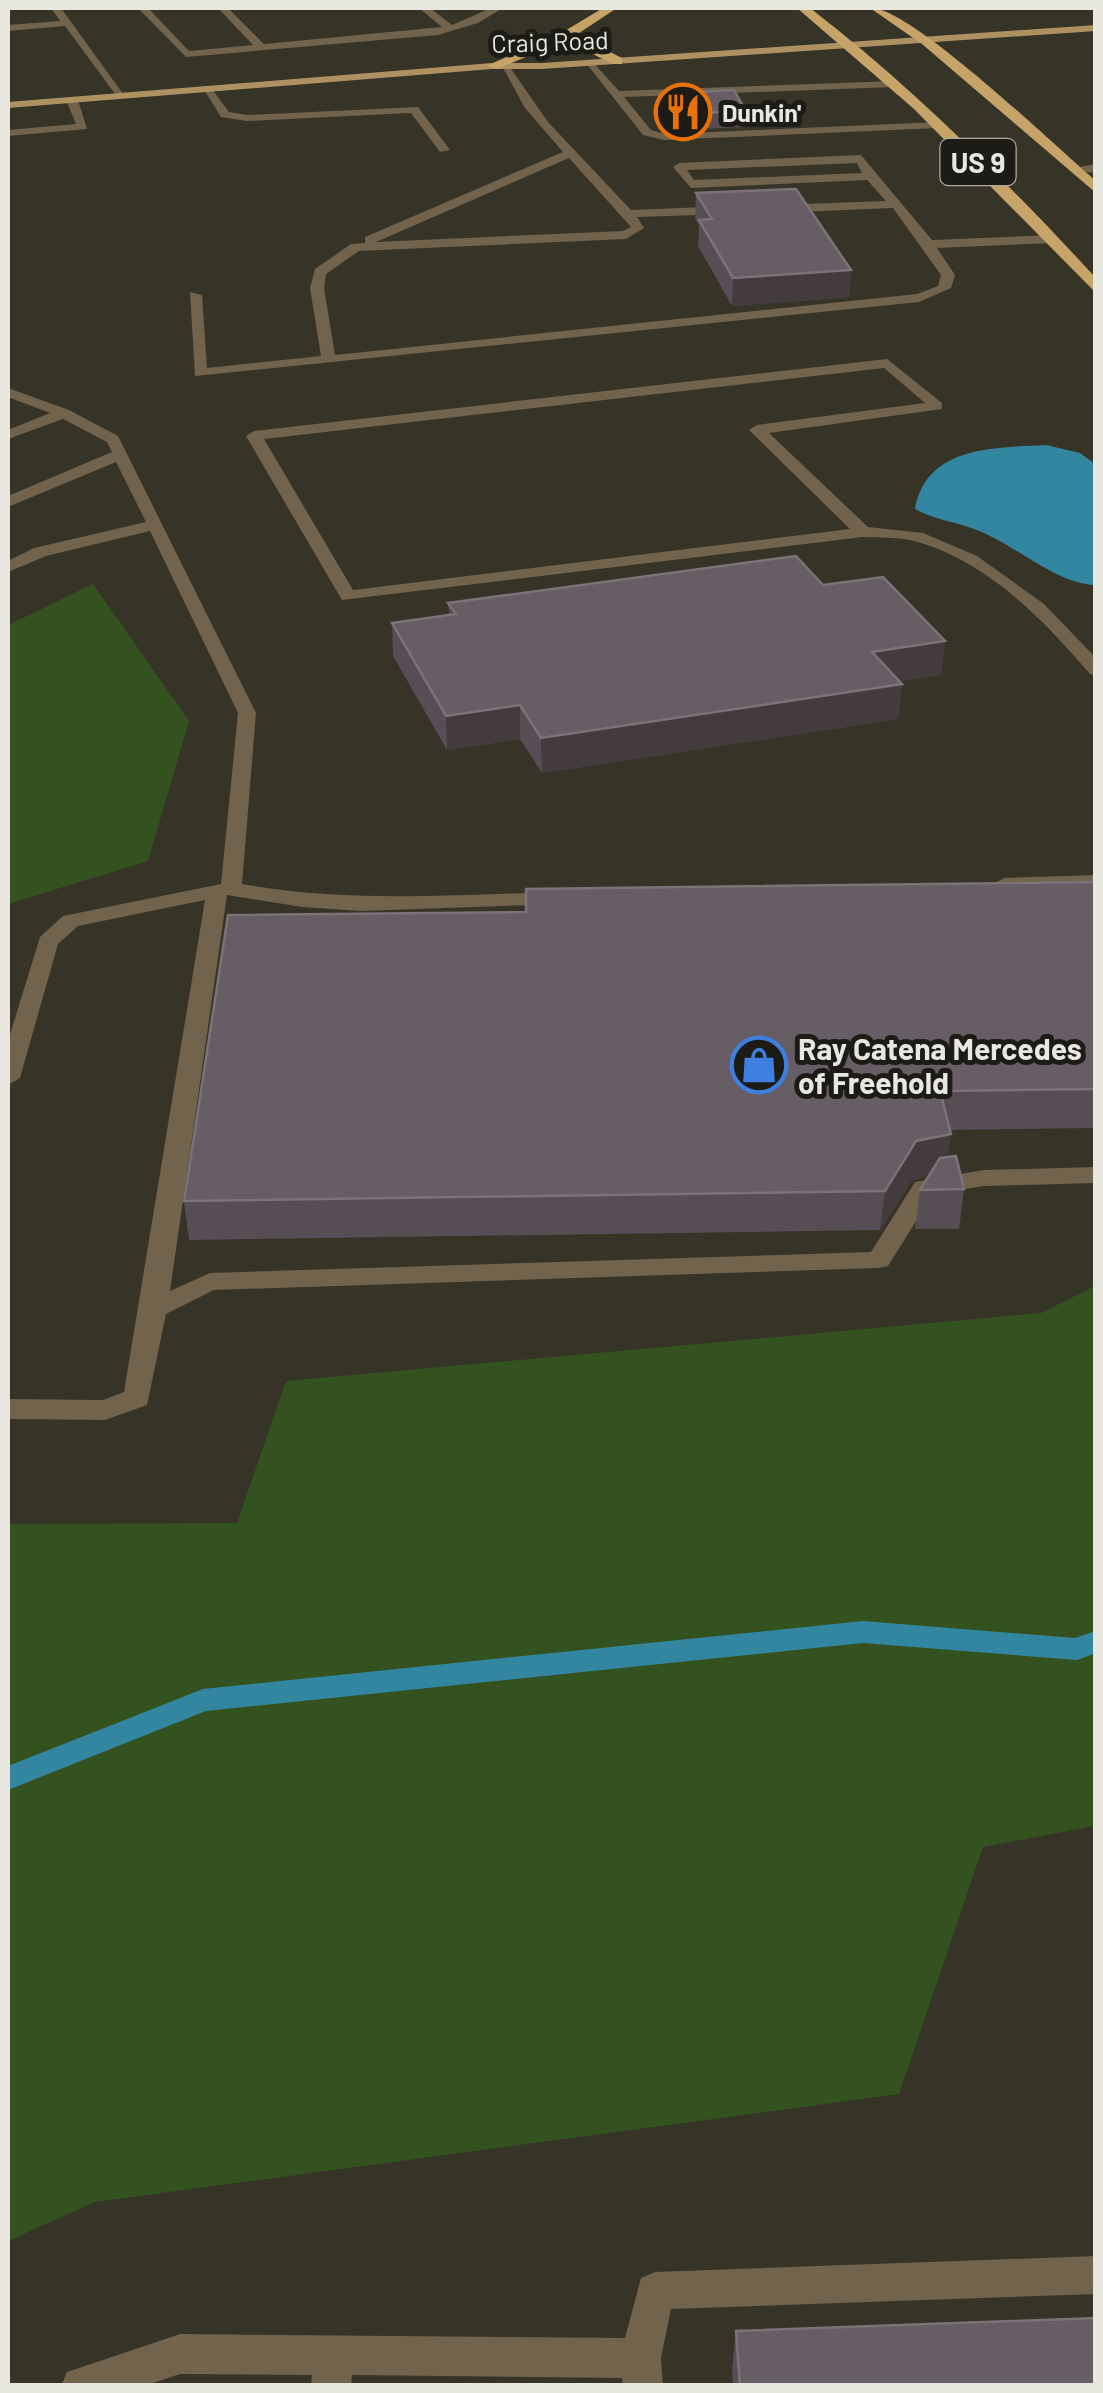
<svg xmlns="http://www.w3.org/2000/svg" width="1103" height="2393" font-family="Barlow,sans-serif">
	<rect width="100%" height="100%" fill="#363327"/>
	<g fill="#345220">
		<path d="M93,584l96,137 -41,140 -140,43v-279z"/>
		<path d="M1095,1286v540l-112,21 -84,247 -804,108 -87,39v-717l229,-1 49,-142 755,-68z"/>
	</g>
	<path fill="#33869f" d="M1046,445l34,8 15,11v121c-38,0 -83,-43 -121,-56 -22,-8 -38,-9 -59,-20 12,-64 79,-61 131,-64z"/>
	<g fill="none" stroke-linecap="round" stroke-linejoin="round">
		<path fill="#33869f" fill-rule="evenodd" d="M863,1621l212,17 21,-7v22l-19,7 -214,-17 -657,68 -198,79v-24l195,-77z"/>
		<g fill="#71634c" fill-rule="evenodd">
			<path d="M51,8h10l65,90h-8l-53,-72 -57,5v-6l52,-4z"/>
			<path d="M138,8h10l41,43 64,-6 -35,-37h10l36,36 178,-17 -23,-19h11l22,17 39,-17h12l-25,15 -40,12 -252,22z"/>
			<path d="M591,60l28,31 275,-10 5,3 -5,3 -270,10 27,33 13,4 275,-12 6,3 -6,3 -275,12 -21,-5 -57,-72z"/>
			<path d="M507,63l41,59 83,88 98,-4 6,4 -6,4 -92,3 7,11 -18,11 -267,12 -33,23 -2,14 11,67 582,-61 21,-8 3,-11 -48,-67 -119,5 -6,-4 6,-4 112,-4 -19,-21 -176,8 -18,-21 6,-4 182,-8 71,85 119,-5 6,4 -6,4 -114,5 18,27 -4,13 -32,14 -724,74 -5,-84 12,3 5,73 114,-12 -11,-68 5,-19 36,-25 14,-1v-6l198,-85 -38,-44 -23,-42zM569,158l62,69 -8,4 -247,11zM857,163l5,10 -168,7 -7,-10z"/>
			<path d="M203,88h8l18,24 18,3 171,-8 32,43 -10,2 -29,-39 -164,8 -26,-4z"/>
			<path d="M72,97l6,3 9,29 -79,7v-6l68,-6 -10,-24z"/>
			<path d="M1096,164v8l-22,1 -6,-4z"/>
			<path d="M887,359l55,44v6l-173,24 99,94 55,6 54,23 67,48 52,54v17l-6,-1c-48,-56 -106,-116 -180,-134 -15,-3 -32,-2 -47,-3l-521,63 -96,-164 8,-5zM884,368l41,35 -168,22 -8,5 101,99 -497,61 -89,-151z"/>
			<path d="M8,388l61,22 49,26 138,277 -14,171c106,19 210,11 317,8l11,6 -11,6 -198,7 -59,-4 -75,-12 -57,396 40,-18 661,-21 44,-70 69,-12 112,-3v16l-112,3 -51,8 -45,72 -9,2 -665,22 -48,24 -19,91 -42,15 -97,-1v-20l95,1 21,-8 81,-492 -127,26 -20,18 -38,134 -12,7v-44l32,-104 23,-21 158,-32 17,-171 -88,-182 -104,25 -38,16v-11l26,-13 112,-26 -30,-60 -108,45v-11l104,-44 -5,-10 -44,-23 -55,20v-9l42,-17 -42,-16z"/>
			<path d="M1096,875v12l-92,3 -11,-6 11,-6z"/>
			<path d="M1096,2256v38l-425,15 -10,49 2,28h-40l-1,-8 -270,-3 -1,11h-40l1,-11 -132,-1 -36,12h-83l6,-14 113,-38 445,4 16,-60 14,-6z"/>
		</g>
		<path fill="#ae9160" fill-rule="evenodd" d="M1096,25v6l-554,38h-50l-484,39v-6l484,-39h50z"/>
		<g fill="#c6a368" fill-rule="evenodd">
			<path d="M603,8h14l-41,27 46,23v6h-10l-46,-24 -69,29 -11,-3 77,-34z"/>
			<path d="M797,8h13c104,80 196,173 286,270v15l-182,-184z"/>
			<path d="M870,8c39,-3 188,141 226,173v12l-174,-149z"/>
		</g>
	</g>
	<g fill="#574d55">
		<path d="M660,94l86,17 -1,16 -70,3 -15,-20z"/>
		<path d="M696,193l155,77 -2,27 -117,9 -34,-60 1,-21 -4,-6z"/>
		<path d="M823,585l122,56 -4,34 -42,6 3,3 -4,35 -356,54 -22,-34 -73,11 -54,-94 -1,-33 57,-8 -1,-12z"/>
		<path d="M1096,882v246l-146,2 -2,27 16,32 -5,40h-44l5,-39 9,-14 -17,4 -32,50 -691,10 -5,-39 342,-289z"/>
		<path d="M736,2331l360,55h-363l-1,-17z"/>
	</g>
	<g fill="#433b3d">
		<path d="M851,270l-2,27 -117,9 1,-28z"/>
		<path d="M945,641l-4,34 -72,10 3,-33z"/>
		<path d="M902,684l-4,35 -356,54 -1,-35z"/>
		<path d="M520,705v34l-73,11 -1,-34z"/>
		<path d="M951,1134l-5,39 -34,7 -32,50 5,-39 31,-50z"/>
	</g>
	<g fill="#675d64" stroke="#7b7378" stroke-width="2.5">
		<path d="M734,90l12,21 -71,3 -15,-20z"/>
		<path d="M796,189l55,81 -118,8 -34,-58 13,-1 -16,-26z"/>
		<path d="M796,556l27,29 60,-8 62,64 -73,11 30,32 -361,54 -21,-33 -74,11 -54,-93 64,-9 -8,-11z"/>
		<path d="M1096,882v207l-156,2 11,43 -35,7 -31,50 -701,10 44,-286 298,-3v-23z"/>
		<path d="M956,1156l8,33 -44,1 20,-32z"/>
		<path d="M1096,2318v68h-356l-4,-55z"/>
	</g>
	<defs>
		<g id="restaurant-ring" transform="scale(2.875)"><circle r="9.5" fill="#1c1b15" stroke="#e8710a" stroke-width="1.5"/><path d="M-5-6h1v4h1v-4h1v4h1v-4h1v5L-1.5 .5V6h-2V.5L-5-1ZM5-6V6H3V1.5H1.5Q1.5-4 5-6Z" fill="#e8710a"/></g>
		<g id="shop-ring" transform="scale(2.875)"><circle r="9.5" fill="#1c1b15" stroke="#3f7fe0" stroke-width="1.5"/><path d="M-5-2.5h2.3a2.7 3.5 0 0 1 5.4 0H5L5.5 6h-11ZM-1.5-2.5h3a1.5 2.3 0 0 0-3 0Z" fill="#3f7fe0"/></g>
	</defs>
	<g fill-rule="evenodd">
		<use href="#restaurant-ring" x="683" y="112"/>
		<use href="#shop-ring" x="759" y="1065"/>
	</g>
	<g text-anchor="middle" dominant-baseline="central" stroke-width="10" stroke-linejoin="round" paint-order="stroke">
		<g font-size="25" fill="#e9e8e0" stroke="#1c1b15">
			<text transform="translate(550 41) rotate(-2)">Craig Road</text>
		</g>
		<g font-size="25" font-weight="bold" fill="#e9e8e0" stroke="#1c1b15" text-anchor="start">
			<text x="722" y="112">Dunkin'</text>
		</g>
		<rect fill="#1c1b15" stroke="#acaaa3" stroke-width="2.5" x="940.5" y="139" width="75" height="46" rx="8"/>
		<g font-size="28" font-weight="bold" fill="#e9e8e0">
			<text x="978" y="162">US 9</text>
		</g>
		<g font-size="30" font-weight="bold" fill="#e9e8e0" stroke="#1c1b15" text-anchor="start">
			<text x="798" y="1048">Ray Catena Mercedes<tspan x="798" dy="34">of Freehold</tspan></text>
		</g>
	</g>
	<rect width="1103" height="2393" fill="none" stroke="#e9e8e0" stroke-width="20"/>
</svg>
